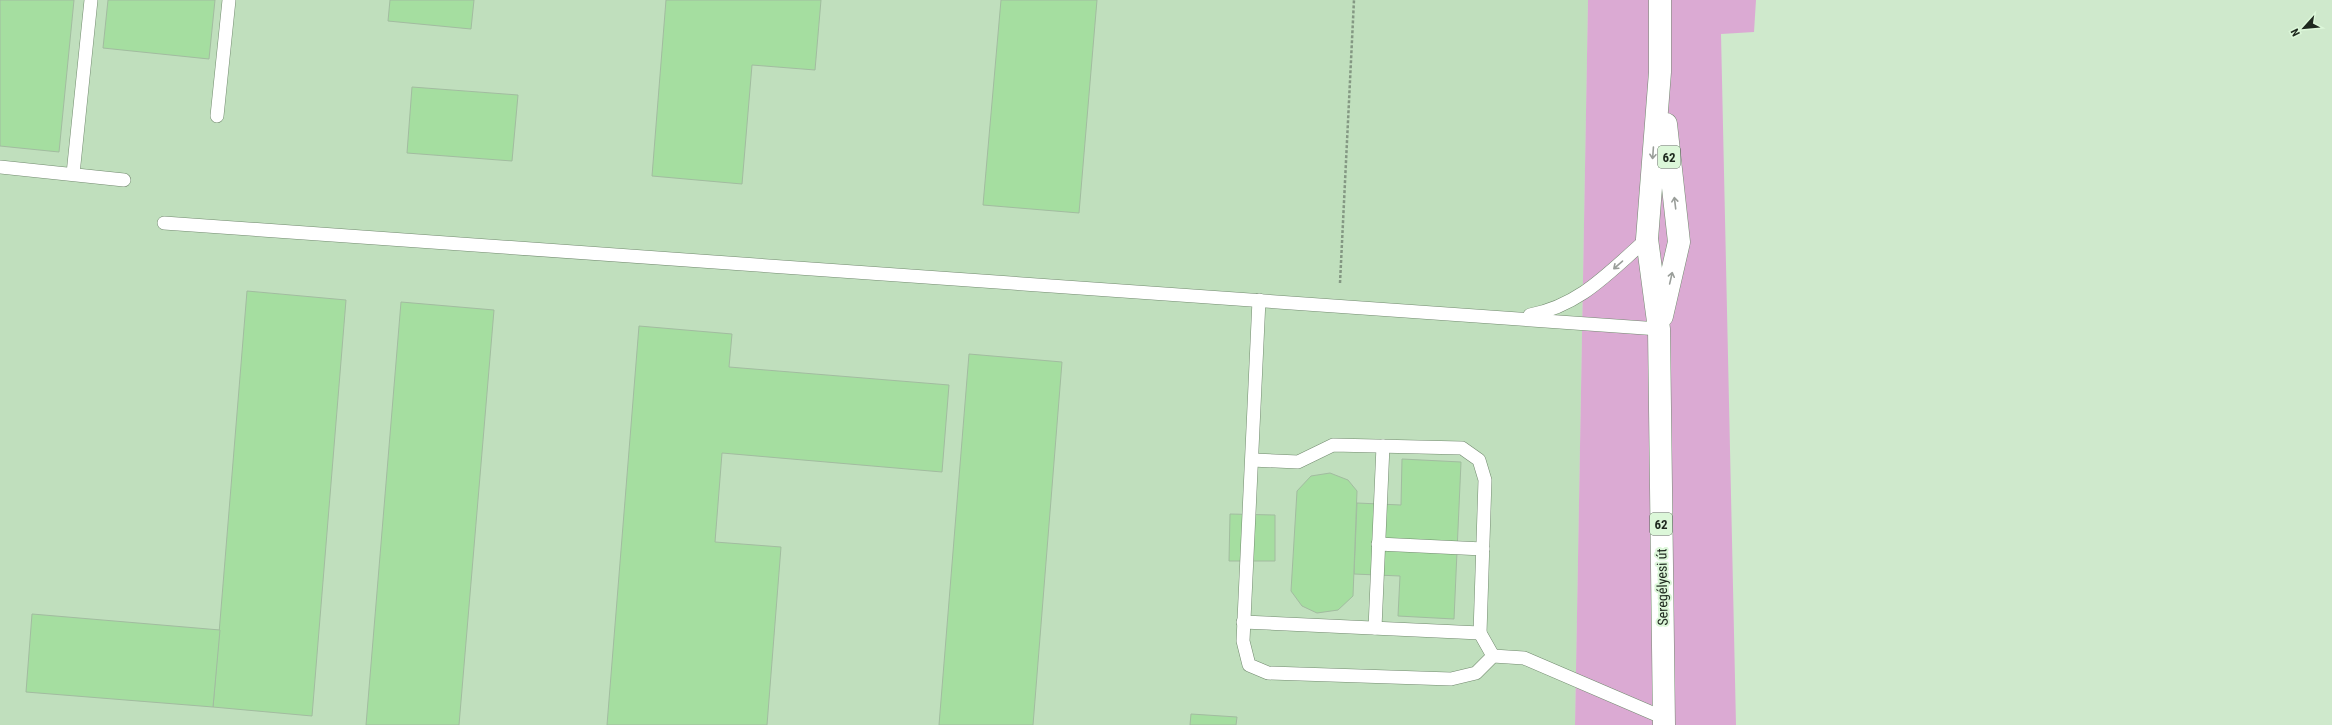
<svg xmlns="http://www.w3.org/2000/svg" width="2332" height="725" font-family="'Roboto Condensed',sans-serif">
	<rect width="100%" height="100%" fill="#cfe9cc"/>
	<path fill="#c0dfbd" d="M0,0h1588l-13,725h-1575z"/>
	<path fill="#dbaad3" d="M1588,0h168l-2,32 -33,2 15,691h-161z"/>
	<g fill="#a5dea0" stroke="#a2bca0">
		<path d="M0,0h74l-15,152 -59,-6z"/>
		<path d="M108,0h107l-6,59 -106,-11z"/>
		<path d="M390,0h84l-3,29 -83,-8z"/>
		<path d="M666,0h155l-6,70 -63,-5 -10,119 -90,-8z"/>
		<path d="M1001,0h96l-18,213 -96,-8z"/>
		<path d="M412,87l106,8 -6,66 -105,-8z"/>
		<path d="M247,291l99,9 -34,416 -99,-9z"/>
		<path d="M401,302l93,8 -35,415h-93z"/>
		<path d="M639,326l93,8 -3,33 220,18 -7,87 -220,-19 -7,89 66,5 -14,178h-160z"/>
		<path d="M969,354l93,8 -29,363h-94z"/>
		<path d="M1402,459l59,3 -7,157 -56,-3 2,-40 -46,-2 3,-71 44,2z"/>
		<path d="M1330,473l18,7 9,11 -4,105 -15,14 -21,3 -15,-7 -11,-15 6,-100 14,-15z"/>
		<path d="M1230,514l45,1v46h-46z"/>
		<path d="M32,614l188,16 -7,77 -187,-15z"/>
		<path d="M1191,714l46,3 -1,8h-46z"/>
	</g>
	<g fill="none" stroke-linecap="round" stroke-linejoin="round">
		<g stroke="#728a6f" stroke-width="14">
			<g id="service">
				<path d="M217,116l12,-116"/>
				<path d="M0,167l124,13"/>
				<path d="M73,174l18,-174"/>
				<path d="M164,223l1495,106"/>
				<path d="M1259,300l-16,341 6,24 19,8 183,6 25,-6 17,-17 31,2 140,60"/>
				<path d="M1530,315c51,-10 79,-43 117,-76"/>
				<path d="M1252,460l46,2 35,-17 129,3 17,12 6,20 -5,153 13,23"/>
				<path d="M1378,544l105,5"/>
				<path d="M1243,622l237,11"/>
				<path d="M1375,628l8,-182"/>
			</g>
		</g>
		<g stroke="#728a6f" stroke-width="23">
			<g id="primary">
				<path d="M1660,0v72l-13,167 12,90 5,396"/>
				<path d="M1662,316l17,-74 -13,-118"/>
			</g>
		</g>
		<path stroke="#849883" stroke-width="2.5" stroke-dasharray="3 2" stroke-linecap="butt" d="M1340,283l14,-283"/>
		<use href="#service" stroke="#fff" stroke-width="13"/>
		<use href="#primary" stroke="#fff" stroke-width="22"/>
	</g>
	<defs><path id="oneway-shaft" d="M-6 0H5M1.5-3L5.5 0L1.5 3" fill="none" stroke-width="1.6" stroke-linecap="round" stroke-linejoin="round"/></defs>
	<g stroke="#9a9e9a">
		<use href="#oneway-shaft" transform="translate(1653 153) rotate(94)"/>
		<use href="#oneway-shaft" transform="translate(1675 203) rotate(-97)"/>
		<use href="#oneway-shaft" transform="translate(1618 265) rotate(139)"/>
		<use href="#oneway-shaft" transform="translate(1671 278) rotate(-77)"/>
	</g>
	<g text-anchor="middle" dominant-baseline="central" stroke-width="4" stroke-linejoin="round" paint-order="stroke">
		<g fill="#dcf7d9" stroke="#576656" stroke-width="1">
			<rect x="1658" y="146" width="22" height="22" rx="3"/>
			<rect x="1650" y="513" width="22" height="22" rx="3"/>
		</g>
		<g font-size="13" font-weight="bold" fill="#1e281e">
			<text x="1669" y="157">62</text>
			<text x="1661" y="524">62</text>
		</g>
		<g font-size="14" fill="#1e281e" stroke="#dcf7d9">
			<text transform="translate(1662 587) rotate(-91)">Seregélyesi út</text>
		</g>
	</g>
	<g transform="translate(2304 28) rotate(243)" stroke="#dcf7d9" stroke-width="3" paint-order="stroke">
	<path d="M0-3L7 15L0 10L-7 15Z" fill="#1e281e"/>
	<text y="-6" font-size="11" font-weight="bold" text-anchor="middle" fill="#1e281e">N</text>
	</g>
</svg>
